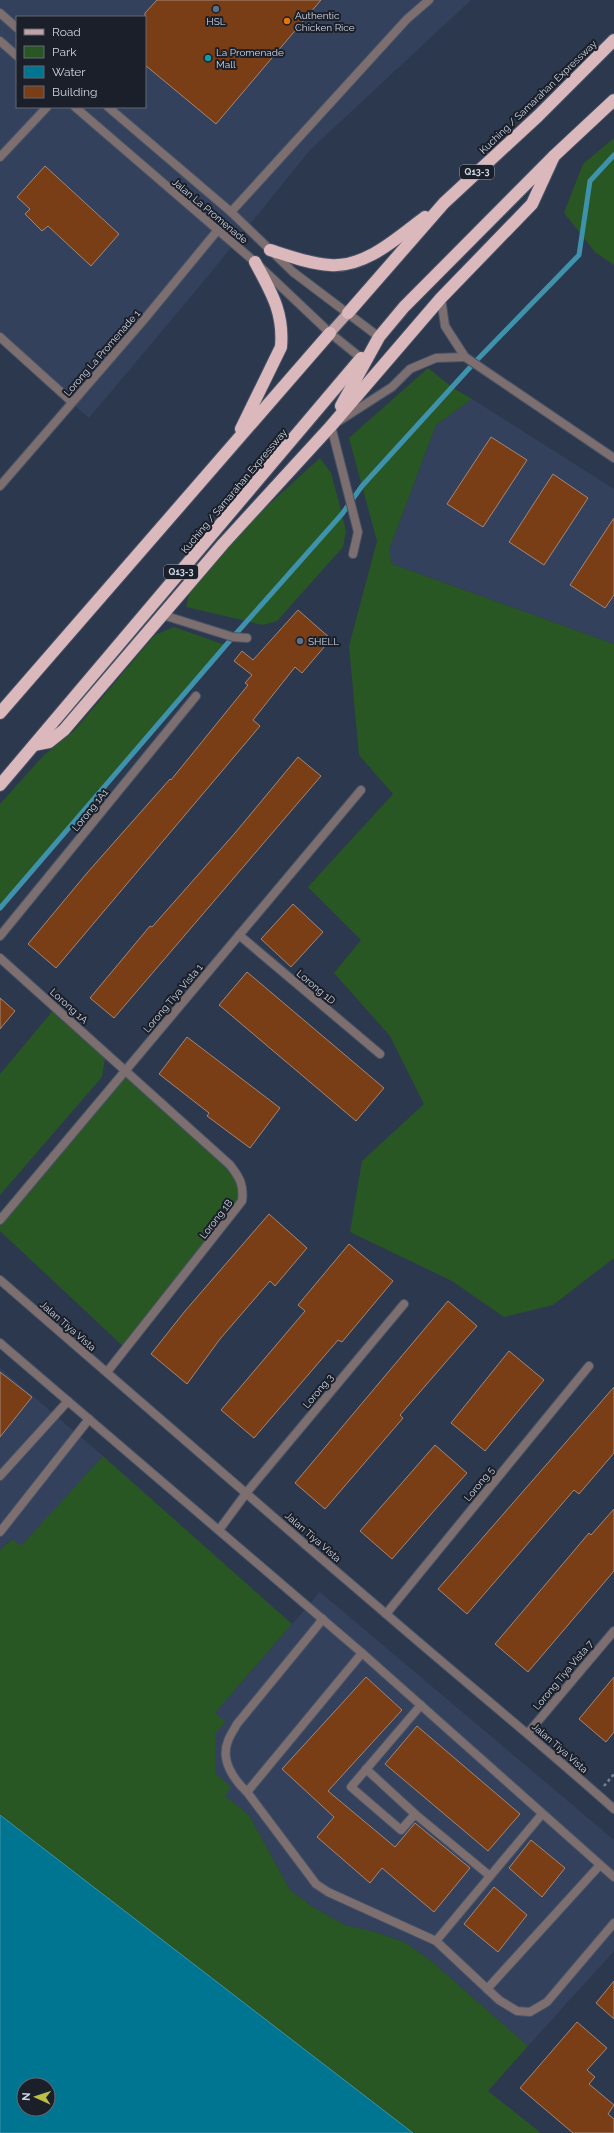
<svg xmlns="http://www.w3.org/2000/svg" width="614" height="2133" font-family="Raleway,sans-serif">
	<rect width="100%" height="100%" fill="#2c384d"/>
	<g fill="#33415c" fill-rule="evenodd">
		<path d="M0,0h471l-161,150 -102,126 -119,142 -89,-79zM17,17h128v90h-128z"/>
		<path d="M472,399l142,90v155l-222,-80 -3,-14 47,-125z"/>
		<path d="M0,1368l103,88 -82,91 -10,-8 -11,11z"/>
		<path d="M320,1592l294,248v111l-86,95 -98,-86 -26,-18 -29,-10 -30,-7 -32,-18 -23,-17 -41,-75 -25,-19 -9,-23v-60z"/>
	</g>
	<g fill="#295724">
		<path d="M614,138v127l-19,-13 -31,-39 19,-49z"/>
		<path d="M428,368l25,20 19,11 -36,26 -47,125 3,14 222,80v614l-61,47 -49,12 -52,-36 -102,-49 12,-71 62,-57 -34,-68 -56,-63 27,-33 -53,-53 85,-93 -34,-39 -10,-109 28,-105 -28,-103z"/>
		<path d="M320,458l11,15 11,41 4,17 -3,16 -66,74 -14,4 -77,-18 4,-16 63,-72z"/>
		<path d="M174,627l51,18 -225,263v-104l44,-49 30,-24 81,-96z"/>
		<path d="M56,1007l50,45 -4,25 -102,118v-121z"/>
		<path d="M126,1070l115,108 1,23 -117,147 -125,-117v-11z"/>
		<path d="M103,1456l189,168 -77,89 11,9 -11,11v40l16,14 -6,9 24,19 41,75 23,17 32,18 30,7 29,10 26,18 98,86 -40,45 53,42h-129l-412,-318v-265l12,-11 9,7z"/>
	</g>
	<path fill="#007592" stroke="#3e92ab" fill-rule="evenodd" d="M0,1815l413,318h-413zM24,2085h24v24h-24z"/>
	<g fill="none" stroke-linecap="round" stroke-linejoin="round">
		<path stroke="#3e92ab" stroke-width="5" d="M0,908l233,-271 109,-123 20,-28 112,-123 105,-108 11,-74 24,-26"/>
	</g>
	<g fill="#7a3e17" stroke="#a38778">
		<path d="M157,0h164l-105,124 -71,-59v-52z"/>
		<path d="M45,166l74,68 -28,32 -43,-40 -6,5 -17,-17 5,-5 -13,-12z"/>
		<path d="M491,437l36,23 -44,67 -36,-23z"/>
		<path d="M553,474l35,24 -44,67 -35,-23z"/>
		<path d="M614,518v77l-9,13 -35,-23z"/>
		<path d="M298,610l33,29 -29,34 -7,-6 -42,53 7,6 -204,242 -28,-24 59,-71 83,-94 1,1 77,-95 -3,-2 7,-8 -18,-14 8,-10 11,9z"/>
		<path d="M298,757l23,19 -207,242 -24,-20 60,-72 2,1 83,-94z"/>
		<path d="M293,904l30,28 -32,35 -30,-28z"/>
		<path d="M247,972l137,116 -28,33 -137,-116z"/>
		<path d="M0,998l15,13 -15,18z"/>
		<path d="M187,1037l93,71 -30,40 -43,-32 2,-3 -50,-39z"/>
		<path d="M269,1214l38,34 -32,38 -5,-5 -50,58 -33,45 -36,-30 34,-43z"/>
		<path d="M349,1244l44,37 -51,61 -4,-2 -84,98 -33,-28 84,-99 -7,-6z"/>
		<path d="M448,1301l29,25 -77,89 3,3 -78,91 -30,-26z"/>
		<path d="M509,1351l35,29 -59,71 -34,-28z"/>
		<path d="M0,1372l32,25 -32,40z"/>
		<path d="M614,1387v66l-35,41 -5,-4 -107,124 -29,-25z"/>
		<path d="M435,1445l32,28 -75,86 -32,-28z"/>
		<path d="M614,1509v62l-86,101 -33,-28 94,-111 2,2z"/>
		<path d="M366,1677l36,33 -74,81 67,56 20,-24 55,45 -36,44 -52,-44 -12,15 -53,-46 17,-20 -52,-48z"/>
		<path d="M614,1677v55l-8,10 -27,-23z"/>
		<path d="M417,1726l103,88 -32,37 -103,-87z"/>
		<path d="M531,1840l34,28 -23,29 -33,-29z"/>
		<path d="M494,1887l33,28 -29,37 -34,-28z"/>
		<path d="M614,1981v38l-18,-16z"/>
		<path d="M577,2022l30,26 -20,22 8,7 -6,7 25,21 -6,9 6,5v14h-41l-53,-45z"/>
	</g>
	<g fill="none" stroke-linecap="round" stroke-linejoin="round">
		<g stroke="#495468" stroke-width="10">
			<g id="lane">
				<path d="M0,157l47,-50"/>
				<path d="M0,337l72,65"/>
				<path d="M331,426l27,106 -5,22"/>
				<path d="M163,615l70,22 14,1"/>
				<path d="M0,1476l68,-75"/>
				<path d="M366,1769l49,45 75,62"/>
				<path d="M247,1792l115,-139"/>
				<path d="M415,1814l-14,16 -50,-43 70,-82"/>
			</g>
		</g>
		<g stroke="#495468" stroke-width="10">
			<g id="street">
				<path d="M0,13l17,15"/>
				<path d="M0,41l17,15"/>
				<path d="M75,107l180,155 75,71 31,25"/>
				<path d="M108,107l123,105 62,60 86,65"/>
				<path d="M231,212l176,-193 22,-19"/>
				<path d="M441,298l4,28 20,31 149,101"/>
				<path d="M339,421l53,-34 18,-18 26,-11 29,-1"/>
				<path d="M0,486l142,-164 75,-91"/>
				<path d="M239,935l141,119"/>
				<path d="M0,936l196,-240"/>
				<path d="M0,958l230,207c10,13 14,20 12,36l-135,171"/>
				<path d="M0,1220l361,-430"/>
				<path d="M0,1280c129,111 256,223 385,333 76,66 154,129 229,196"/>
				<path d="M0,1343l362,310 252,224"/>
				<path d="M219,1530l28,-38 157,-188"/>
				<path d="M0,1532l89,-113"/>
				<path d="M386,1614l203,-248"/>
				<path d="M323,1619l-86,105c-3,6 -7,11 -9,17 -8,19 6,39 19,51l69,92 12,8 108,49 63,59 18,11 13,1 17,-10 67,-79"/>
				<path d="M528,1733l86,-102"/>
				<path d="M436,1941l106,-127"/>
				<path d="M487,1989l113,-124"/>
			</g>
		</g>
		<g stroke="#495468" stroke-width="12">
			<path id="primary" d="M330,333l18,-20"/>
		</g>
		<g stroke="#495468" stroke-width="14">
			<g id="highway">
				<path d="M270,250c19,6 40,14 60,15 36,3 69,-29 95,-48"/>
				<path d="M348,313l96,-110 94,-87 76,-76"/>
				<path d="M341,406l38,-69 25,-30 150,-151 60,-56"/>
				<path d="M241,429l40,-82c3,-35 -10,-55 -26,-85"/>
				<path d="M0,713l330,-380"/>
				<path d="M34,745l15,-3 15,-12 159,-186 108,-118 110,-128 91,-94 22,-48"/>
				<path d="M0,785l361,-427"/>
			</g>
		</g>
		<path stroke="#778193" stroke-width="2.5" stroke-dasharray="3 3" stroke-linecap="butt" d="M604,1786l10,-12"/>
		<use href="#lane" stroke="#7d6e6f" stroke-width="8"/>
		<use href="#street" stroke="#7d6e6f" stroke-width="8"/>
		<use href="#primary" stroke="#c0a3a6" stroke-width="10"/>
		<use href="#highway" stroke="#dbb8bb" stroke-width="12"/>
	</g>
	<g fill="#5c6f8a" stroke="#1a1f29" stroke-width="1.5">
		<circle cx="216" cy="9" r="4"/>
		<circle cx="300" cy="641" r="4"/>
	</g>
	<circle fill="#e8710a" stroke="#1a1f29" stroke-width="1.5" cx="287" cy="21" r="4"/>
	<circle fill="#0f9aa8" stroke="#1a1f29" stroke-width="1.5" cx="208" cy="58" r="4"/>
	<g text-anchor="middle" dominant-baseline="central" stroke-width="4" stroke-linejoin="round" paint-order="stroke">
		<g fill="#1a1f29" stroke="#999fac" stroke-width="1">
			<rect x="460" y="165" width="34" height="14" rx="3"/>
			<rect x="164" y="565" width="34" height="14" rx="3"/>
		</g>
		<g font-size="9" font-weight="bold" fill="#cfd6e4">
			<text x="477" y="172">Q13-3</text>
			<text x="181" y="572">Q13-3</text>
		</g>
		<g font-size="10" fill="#cfd6e4" stroke="#1a1f29" text-anchor="start">
			<text x="295" y="15">Authentic<tspan x="295" dy="12">Chicken Rice</tspan></text>
			<text x="216" y="21" text-anchor="middle">HSL</text>
			<text x="216" y="52">La Promenade<tspan x="216" dy="12">Mall</tspan></text>
			<text x="308" y="641">SHELL</text>
		</g>
		<g font-size="10" fill="#cfd6e4" stroke="#1a1f29">
			<text transform="translate(538 97) rotate(-44)">Kuching / Samarahan Expressway</text>
			<text transform="translate(210 211) rotate(40)">Jalan La Promenade</text>
			<text transform="translate(102 353) rotate(-49)">Lorong La Promenade 1</text>
			<text transform="translate(234 491) rotate(-50)">Kuching / Samarahan Expressway</text>
			<text transform="translate(90 810) rotate(-51)">Lorong 1A1</text>
			<text transform="translate(316 987) rotate(40)">Lorong 1D</text>
			<text transform="translate(173 998) rotate(-50)">Lorong Tiya Vista 1</text>
			<text transform="translate(69 1006) rotate(42)">Lorong 1A</text>
			<text transform="translate(216 1219) rotate(-52)">Lorong 1B</text>
			<text transform="translate(68 1326) rotate(41)">Jalan Tiya Vista</text>
			<text transform="translate(318 1391) rotate(-50)">Lorong 3</text>
			<text transform="translate(479 1484) rotate(-51)">Lorong 5</text>
			<text transform="translate(313 1537) rotate(41)">Jalan Tiya Vista</text>
			<text transform="translate(563 1675) rotate(-50)">Lorong Tiya Vista 7</text>
			<text transform="translate(560 1748) rotate(41)">Jalan Tiya Vista</text>
		</g>
	</g>
	<rect x="16" y="16" width="130" height="92" fill="#1a1f29" stroke="#626874"/>
	<rect x="24" y="29" width="20" height="6" fill="#c0a3a6" stroke="#626874"/>
	<text x="52" y="36" font-size="12" fill="#cfd6e4">Road</text>
	<rect x="24" y="46" width="20" height="12" fill="#295724" stroke="#626874"/>
	<text x="52" y="56" font-size="12" fill="#cfd6e4">Park</text>
	<rect x="24" y="66" width="20" height="12" fill="#007592" stroke="#626874"/>
	<text x="52" y="76" font-size="12" fill="#cfd6e4">Water</text>
	<rect x="24" y="86" width="20" height="12" fill="#7a3e17" stroke="#626874"/>
	<text x="52" y="96" font-size="12" fill="#cfd6e4">Building</text>
	<g transform="translate(36 2097) rotate(273)"><circle r="19" fill="#1a1f29" stroke="#626874"/>
	<path d="M0-3L7 15L0 10L-7 15Z" fill="#bcbf44"/>
	<text y="-6" font-size="11" font-weight="bold" text-anchor="middle" fill="#cfd6e4">N</text>
	</g>
</svg>
